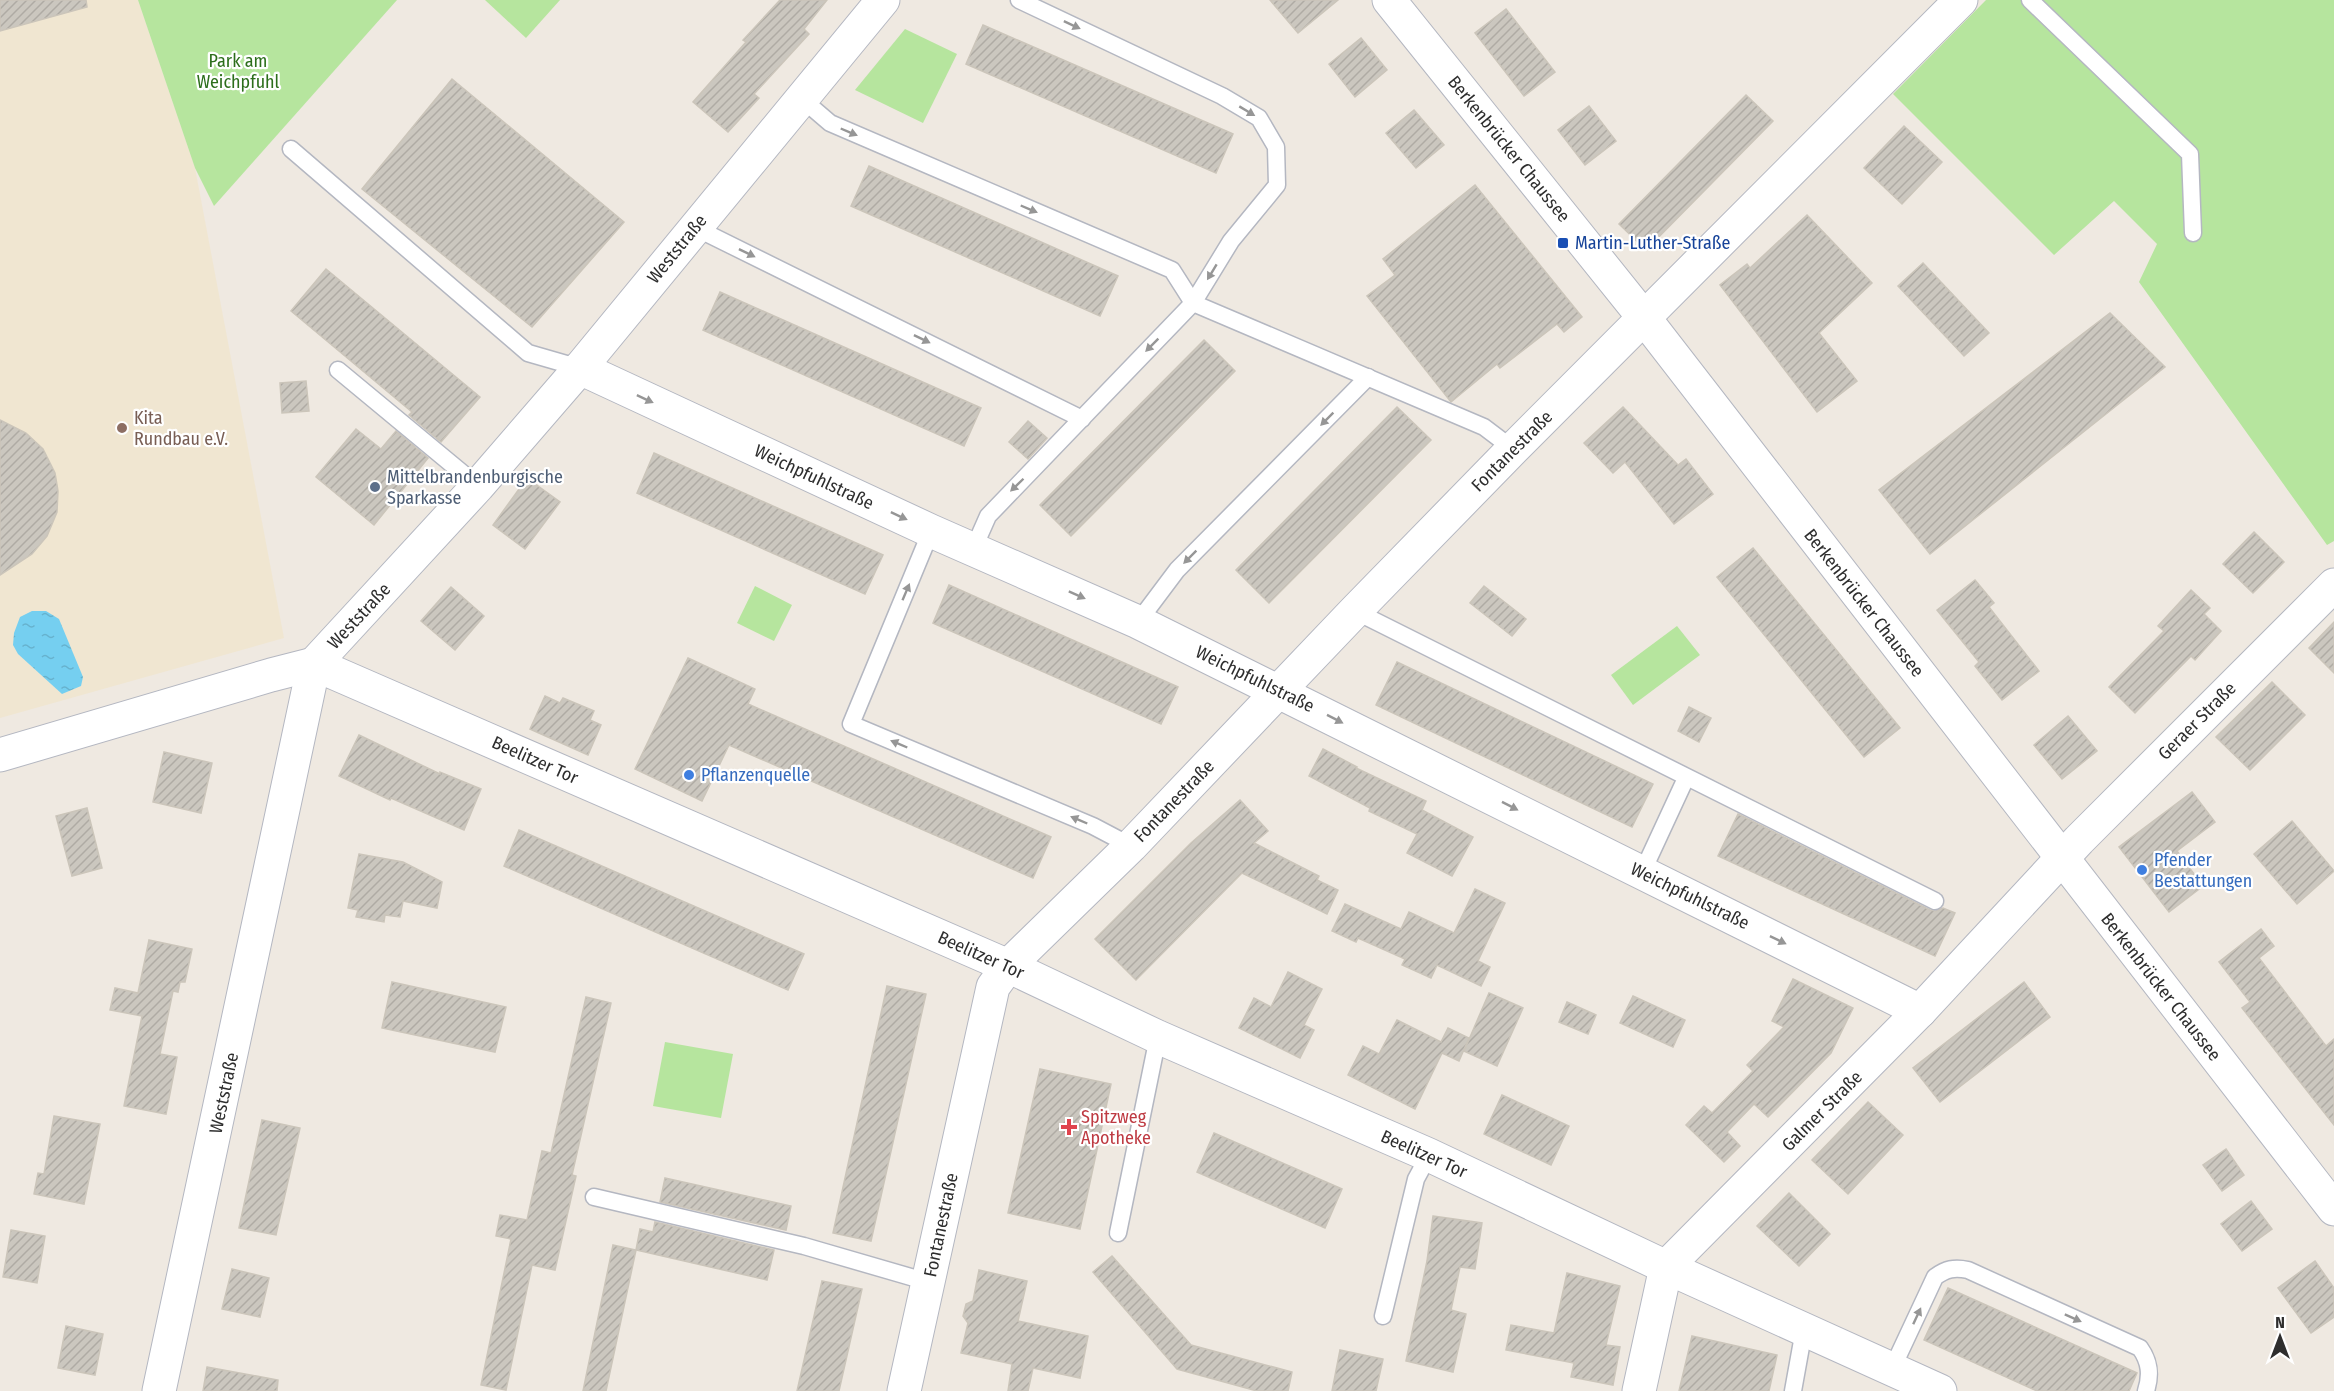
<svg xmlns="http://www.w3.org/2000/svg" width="2334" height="1391" font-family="'Fira Sans Condensed',sans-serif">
	<defs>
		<pattern id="water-ripples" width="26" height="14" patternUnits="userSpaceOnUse" patternTransform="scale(1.5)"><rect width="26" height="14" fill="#75cff0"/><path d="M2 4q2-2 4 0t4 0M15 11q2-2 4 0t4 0" fill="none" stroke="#66b2ce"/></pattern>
		<pattern id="building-hatch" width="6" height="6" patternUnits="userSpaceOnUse" patternTransform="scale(1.5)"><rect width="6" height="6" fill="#cbc7bf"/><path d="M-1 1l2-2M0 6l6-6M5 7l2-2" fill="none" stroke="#afaba4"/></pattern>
	</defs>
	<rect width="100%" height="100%" fill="#efe9e1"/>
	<path fill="#f0e6d1" d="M0,0h138l57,168 89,470 -284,80z"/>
	<g fill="#b6e59e">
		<path d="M138,0h259l-183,206 -19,-38z"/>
		<path d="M485,0h75l-34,38z"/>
		<path d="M1986,0h348v541l-7,4 -188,-263 18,-38 -43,-43 -60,54 -161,-161z"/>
		<path d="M905,29l52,25 -34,69 -68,-33z"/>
		<path d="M755,586l37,19 -18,36 -37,-18z"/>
		<path d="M1677,626l23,29 -67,50 -22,-30z"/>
		<path d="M665,1042l68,12 -12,64 -68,-12z"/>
	</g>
	<path fill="url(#water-ripples)" d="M32,611h14l13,8 24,58 -2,9 -19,8 -44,-40 -5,-9 1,-12 6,-16z"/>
	<g fill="url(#building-hatch)" stroke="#cbc5ba" stroke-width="1.5">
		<path d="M0,0h86l1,7 -87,24z"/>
		<path d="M780,0h47l-23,29 5,5 -55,60 5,4 -31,34 -35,-30 53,-60 -3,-2z"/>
		<path d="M1270,0h68l-40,33z"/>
		<path d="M1506,9l49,63 -31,24 -49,-63z"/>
		<path d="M983,25l250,109 -17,39 -250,-109z"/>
		<path d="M1361,38l26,32 -32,27 -26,-33z"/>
		<path d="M452,79l172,143 -92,105 -170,-138z"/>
		<path d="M1746,95l27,26 -127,129 -27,-26z"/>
		<path d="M1589,106l27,35 -31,24 -27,-35z"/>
		<path d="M1414,110l30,35 -28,23 -30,-35z"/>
		<path d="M1904,126l38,36 -40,42 -38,-36z"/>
		<path d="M869,166l249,110 -18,40 -249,-110z"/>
		<path d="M1475,185l107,132 -18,15 -7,-8 -57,44 -3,-4 -46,38 -84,-106 28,-21 -12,-16z"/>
		<path d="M1807,215l65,68 -53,50 38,48 -40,31 -97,-127 27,-21 3,4z"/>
		<path d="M1923,263l66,70 -25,23 -66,-70z"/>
		<path d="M326,269l154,128 -39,45 -32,-27 3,-3 -121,-101z"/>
		<path d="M720,292l261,116 -17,38 -261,-116z"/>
		<path d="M2110,313l55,54 -235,187 -51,-64z"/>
		<path d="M1204,340l31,31 -164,165 -31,-31z"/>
		<path d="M306,381l3,30 -27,2 -2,-30z"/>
		<path d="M1397,407l34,33 -162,163 -33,-33z"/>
		<path d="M1623,407l55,58 8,-6 27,35 -39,30 -49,-62 -12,11 -29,-30z"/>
		<path d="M0,420l26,13 17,16 12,24 3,18 -1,21 -10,24 -15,18 -32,21z"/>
		<path d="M1028,421l19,17 -19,21 -19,-17z"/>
		<path d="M356,429l25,20 15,-18 32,27 -54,67 -58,-48z"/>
		<path d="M654,453l229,102 -18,39 -228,-101z"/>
		<path d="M527,478l33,24 -35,47 -32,-24z"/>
		<path d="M2254,532l30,30 -31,31 -30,-29z"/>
		<path d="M1753,548l147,180 -36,29 -147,-180z"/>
		<path d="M1975,580l19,23 -5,4 50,64 -37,29 -27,-34 4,-4 -42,-52z"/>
		<path d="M949,585l229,102 -17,37 -228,-101z"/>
		<path d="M1484,586l42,33 -14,17 -42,-33z"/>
		<path d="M451,587l33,29 -29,34 -34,-29z"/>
		<path d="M2191,590l19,18 -6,6 17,17 -26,29 -4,-4 -56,57 -26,-26 55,-56 -6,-5z"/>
		<path d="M2334,622v51l-25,-25z"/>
		<path d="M688,658l67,31 -7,15 303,133 -18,41 -304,-133 -27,56 -67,-32z"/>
		<path d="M1397,662l256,122 -21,43 -256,-122z"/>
		<path d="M2272,682l33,33 -55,55 -34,-33z"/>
		<path d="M545,696l15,7 3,-5 31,13 -4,9 11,5 -13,30 -58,-26z"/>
		<path d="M1689,707l22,11 -12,24 -21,-11z"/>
		<path d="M2068,716l29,35 -35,28 -28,-34z"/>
		<path d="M359,735l81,39v-2l41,17 -17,41 -73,-32 -1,2 -51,-24z"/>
		<path d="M1323,749l34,18 -1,1 70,33 -4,9 51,27 -21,39 -45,-23 10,-19 -48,-23 1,-3 -61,-32z"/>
		<path d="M164,752l48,11 -11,50 -48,-11z"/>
		<path d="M2192,792l23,30 -38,29 26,35 -34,26 -50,-65z"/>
		<path d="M1240,800l28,31 -14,12 65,33 -2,4 21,10 -11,24 -85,-41 -106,107 -41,-41 96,-96z"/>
		<path d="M87,808l15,60 -30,8 -16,-60z"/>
		<path d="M1738,814l192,96 6,1 7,-3 12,5 -20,43 -217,-100z"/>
		<path d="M2292,821l42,50 -37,33 -43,-50z"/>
		<path d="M519,830l285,124 -16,36 -284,-124z"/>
		<path d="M359,854l44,8 39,20 -5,26 -34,-7 -3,16 -15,-2 -1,7 -28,-5 2,-7 -10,-2z"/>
		<path d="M1475,889l30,14 -27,58 12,6 -9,19 -44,-21 -6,13 -29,-13 3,-6 -47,-21 -2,4 -24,-11 13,-27 56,25 8,-17 45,21z"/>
		<path d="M2261,929l13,17 -15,12 67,88 8,-7v86l-92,-117 8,-6 -31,-40z"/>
		<path d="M149,940l43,9 -7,33h-5l-2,10 -5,-1 -13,63 17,3 -11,57 -42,-8 18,-90 -32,-6 5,-22 23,5z"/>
		<path d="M1288,972l34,17 -18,36 10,5 -14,28 -61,-30 15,-30 17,9z"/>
		<path d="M1793,979l60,29 -22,45 -63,64 -14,-13 -27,28 13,14 -16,16 -38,-37 18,-19 8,7 41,-42 -6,-6 37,-38 -12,-6z"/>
		<path d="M392,982l114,25 -11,45 -113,-24z"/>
		<path d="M2024,982l26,35 -110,85 -27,-34z"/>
		<path d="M887,986l39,8 -55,247 -38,-8z"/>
		<path d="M1489,993l34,15 -26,58 -33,-15z"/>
		<path d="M1633,996l52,24 -12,27 -53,-24z"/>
		<path d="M586,997l25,6 -39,172 4,1 -21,94 -23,-5 -26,125 -25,-5 30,-146 -15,-3 4,-21 27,5 15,-69 9,2z"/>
		<path d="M1567,1002l29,13 -8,19 -29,-12z"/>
		<path d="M1397,1020l44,22 7,-14 21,10 -10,23 -17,-8 -27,56 -67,-34 15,-29 16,8z"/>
		<path d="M1040,1069l71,15 -31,145 -72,-16z"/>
		<path d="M1502,1095l67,31 -18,39 -67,-31z"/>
		<path d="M1868,1102l35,33 -55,59 -36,-34z"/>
		<path d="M54,1116l46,8 -16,80 -50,-10 4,-21 6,1z"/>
		<path d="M262,1120l38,8 -24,107 -37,-7z"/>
		<path d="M1214,1133l128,56 -17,39 -128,-56z"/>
		<path d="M2226,1149l18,26 -22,16 -19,-26z"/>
		<path d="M665,1178l126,28 -5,24 -126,-28z"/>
		<path d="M1789,1193l41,41 -31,32 -42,-40z"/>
		<path d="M2251,1201l21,28 -30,22 -21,-27z"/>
		<path d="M1433,1216l49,7 -7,46 -15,-2 -9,43 15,4 -13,58 -47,-11 21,-100z"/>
		<path d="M655,1222l119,28 -7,30 -131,-30 4,-21 13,3z"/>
		<path d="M11,1230l34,6 -8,47 -34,-6z"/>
		<path d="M613,1245l23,5 -30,141h-23z"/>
		<path d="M1112,1256l79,89 101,27 -4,19h-31l-80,-22 -84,-97z"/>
		<path d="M2315,1261l19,27v29l-23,16 -33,-45z"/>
		<path d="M232,1269l37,9 -9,39 -38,-8z"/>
		<path d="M979,1270l48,11 -9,40 70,15 -8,42 -47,-10 -5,23h-20l4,-27 -51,-11 7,-30 -5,-7 3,-12 7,-3z"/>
		<path d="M1567,1273l53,13 -14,59 14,2 -7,38 -42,-8 3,-14 -68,-13 5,-25 43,8z"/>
		<path d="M822,1281l40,8 -23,102h-42z"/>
		<path d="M1948,1288l189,85 -8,18h-92l-113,-51z"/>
		<path d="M66,1326l37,8 -8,41 -37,-7z"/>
		<path d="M1692,1336l85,19 -8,36h-90z"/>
		<path d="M1340,1350l43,9 -7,32h-44z"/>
		<path d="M207,1367l71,13 -1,11h-74z"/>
	</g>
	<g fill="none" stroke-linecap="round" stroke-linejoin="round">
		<g stroke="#b4b7c1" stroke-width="19">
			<g id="lane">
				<path d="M2030,0l160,154 3,79"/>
				<path d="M802,99l28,24 342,147 21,33 291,124 29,22"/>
				<path d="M291,149l237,204 52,15"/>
				<path d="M694,227l388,192"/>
				<path d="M338,370l140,116"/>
				<path d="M931,531l-80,193 242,102 38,20"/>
				<path d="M973,550l15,-34 205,-213 38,-62 46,-56 -1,-38 -17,-29 -37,-22 -203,-96"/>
				<path d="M1355,611l580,290"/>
				<path d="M1138,622l39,-52 191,-193"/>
				<path d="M1642,873l44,-95"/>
				<path d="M594,1197l210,49 124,36"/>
				<path d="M1118,1233l40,-196"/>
				<path d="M1383,1316l33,-137 13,-24"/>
				<path d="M1892,1369l43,-92c11,-8 19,-10 33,-7l172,78c10,14 11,27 6,43"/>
				<path d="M1793,1391l11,-61"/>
			</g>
		</g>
		<g stroke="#b4b7c1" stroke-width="35">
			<g id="street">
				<path d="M580,368l351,163 207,91 782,389"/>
				<path d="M0,755l271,-80 43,-11 694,302 150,71 271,118 237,112 274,124"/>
				<path d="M159,1391l155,-727 164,-178 102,-118 303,-368"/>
				<path d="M904,1391l89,-404 15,-21 123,-120 224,-235 158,-162 448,-449"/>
				<path d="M1639,1391l27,-124 254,-256 159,-171 255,-255"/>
			</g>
		</g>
		<g stroke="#b4b7c1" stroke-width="35">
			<path id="secondary" d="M1389,0l256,319 689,890"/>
		</g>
		<use href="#lane" stroke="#fff" stroke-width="16"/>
		<use href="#street" stroke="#fff" stroke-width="33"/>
		<use href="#secondary" stroke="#fff" stroke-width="33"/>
	</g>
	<defs><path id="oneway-solid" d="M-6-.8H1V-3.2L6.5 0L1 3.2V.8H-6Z" transform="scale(1.5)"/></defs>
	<g fill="#969696">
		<use href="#oneway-solid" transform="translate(1072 25) rotate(25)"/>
		<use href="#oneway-solid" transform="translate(1247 111) rotate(31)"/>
		<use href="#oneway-solid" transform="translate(849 132) rotate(23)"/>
		<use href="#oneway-solid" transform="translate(1029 209) rotate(23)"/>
		<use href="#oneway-solid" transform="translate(747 253) rotate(26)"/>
		<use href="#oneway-solid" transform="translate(1212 272) rotate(121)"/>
		<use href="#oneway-solid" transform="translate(922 339) rotate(26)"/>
		<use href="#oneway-solid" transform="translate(1152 345) rotate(135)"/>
		<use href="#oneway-solid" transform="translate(645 399) rotate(25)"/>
		<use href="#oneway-solid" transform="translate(1327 419) rotate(135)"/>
		<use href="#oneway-solid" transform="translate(1017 485) rotate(136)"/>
		<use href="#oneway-solid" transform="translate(899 516) rotate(25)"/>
		<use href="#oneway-solid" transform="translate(1190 557) rotate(135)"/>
		<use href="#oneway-solid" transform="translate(906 592) rotate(-67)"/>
		<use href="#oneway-solid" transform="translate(1077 595) rotate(24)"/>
		<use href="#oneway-solid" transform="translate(1335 719) rotate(27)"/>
		<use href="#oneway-solid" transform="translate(899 744) rotate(-157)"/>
		<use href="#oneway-solid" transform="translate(1510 806) rotate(27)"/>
		<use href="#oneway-solid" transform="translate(1079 820) rotate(-157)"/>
		<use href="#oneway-solid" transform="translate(1778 940) rotate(26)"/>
		<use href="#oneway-solid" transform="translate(1917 1316) rotate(-65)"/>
		<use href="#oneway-solid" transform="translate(2073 1318) rotate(24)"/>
	</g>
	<rect fill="#1a4fb4" stroke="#fff" stroke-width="2" x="1557" y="237" width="12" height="12" rx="3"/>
	<circle fill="#8d6e63" stroke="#fff" stroke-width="2" cx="122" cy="428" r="6"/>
	<circle fill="#5c6f8a" stroke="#fff" stroke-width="2" cx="375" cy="487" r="6"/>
	<g fill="#3f7fe0" stroke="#fff" stroke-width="2">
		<circle cx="689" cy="775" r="6"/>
		<circle cx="2142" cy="870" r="6"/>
	</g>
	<path fill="#e0444e" stroke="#fff" stroke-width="2" d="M1066 1118h6v6h6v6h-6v6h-6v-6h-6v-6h6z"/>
	<g text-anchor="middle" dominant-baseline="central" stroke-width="4.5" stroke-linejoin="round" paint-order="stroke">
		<g font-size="18" fill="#2c6e1b" stroke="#fff">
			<text x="238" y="61">Park am<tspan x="238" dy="21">Weichpfuhl</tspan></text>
		</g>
		<g font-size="18" fill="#2e2e2e" stroke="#fff">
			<text transform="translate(1509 149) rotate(51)">Berkenbrücker Chaussee</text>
			<text transform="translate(677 249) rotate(-51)">Weststraße</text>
			<text transform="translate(1512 451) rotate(-45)">Fontanestraße</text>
			<text transform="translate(814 477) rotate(25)">Weichpfuhlstraße</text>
			<text transform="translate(1864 603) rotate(52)">Berkenbrücker Chaussee</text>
			<text transform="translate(359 616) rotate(-47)">Weststraße</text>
			<text transform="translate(1255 679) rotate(26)">Weichpfuhlstraße</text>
			<text transform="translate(2197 721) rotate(-45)">Geraer Straße</text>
			<text transform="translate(535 760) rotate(24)">Beelitzer Tor</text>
			<text transform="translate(1174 801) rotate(-46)">Fontanestraße</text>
			<text transform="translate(1690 896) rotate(26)">Weichpfuhlstraße</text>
			<text transform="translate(981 955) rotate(24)">Beelitzer Tor</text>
			<text transform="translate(2161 987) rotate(52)">Berkenbrücker Chaussee</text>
			<text transform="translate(224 1093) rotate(-78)">Weststraße</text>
			<text transform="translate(1822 1111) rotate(-45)">Galmer Straße</text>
			<text transform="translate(1424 1154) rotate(24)">Beelitzer Tor</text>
			<text transform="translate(941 1225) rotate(-78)">Fontanestraße</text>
		</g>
		<g font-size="18" fill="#164399" stroke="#fff" text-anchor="start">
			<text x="1575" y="243">Martin-Luther-Straße</text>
		</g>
		<g font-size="18" fill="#785e54" stroke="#fff" text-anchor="start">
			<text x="134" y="418">Kita<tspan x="134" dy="21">Rundbau e.V.</tspan></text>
		</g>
		<g font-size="18" fill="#4e5e75" stroke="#fff" text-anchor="start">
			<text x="387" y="477">Mittelbrandenburgische<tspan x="387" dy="21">Sparkasse</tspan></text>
		</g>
		<g font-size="18" fill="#366cbe" stroke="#fff" text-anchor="start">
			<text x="701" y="775">Pflanzenquelle</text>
			<text x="2154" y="860">Pfender<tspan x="2154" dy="21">Bestattungen</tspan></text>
		</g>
		<g font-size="18" fill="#be3a42" stroke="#fff" text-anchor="start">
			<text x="1081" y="1117">Spitzweg<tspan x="1081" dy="21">Apotheke</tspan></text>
		</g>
	</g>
	<g transform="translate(2280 1337)" stroke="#ffffff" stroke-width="4.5" paint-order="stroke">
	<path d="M0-4.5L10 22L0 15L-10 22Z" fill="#2e2e2e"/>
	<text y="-9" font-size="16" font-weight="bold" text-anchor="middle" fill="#2e2e2e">N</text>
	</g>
</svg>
